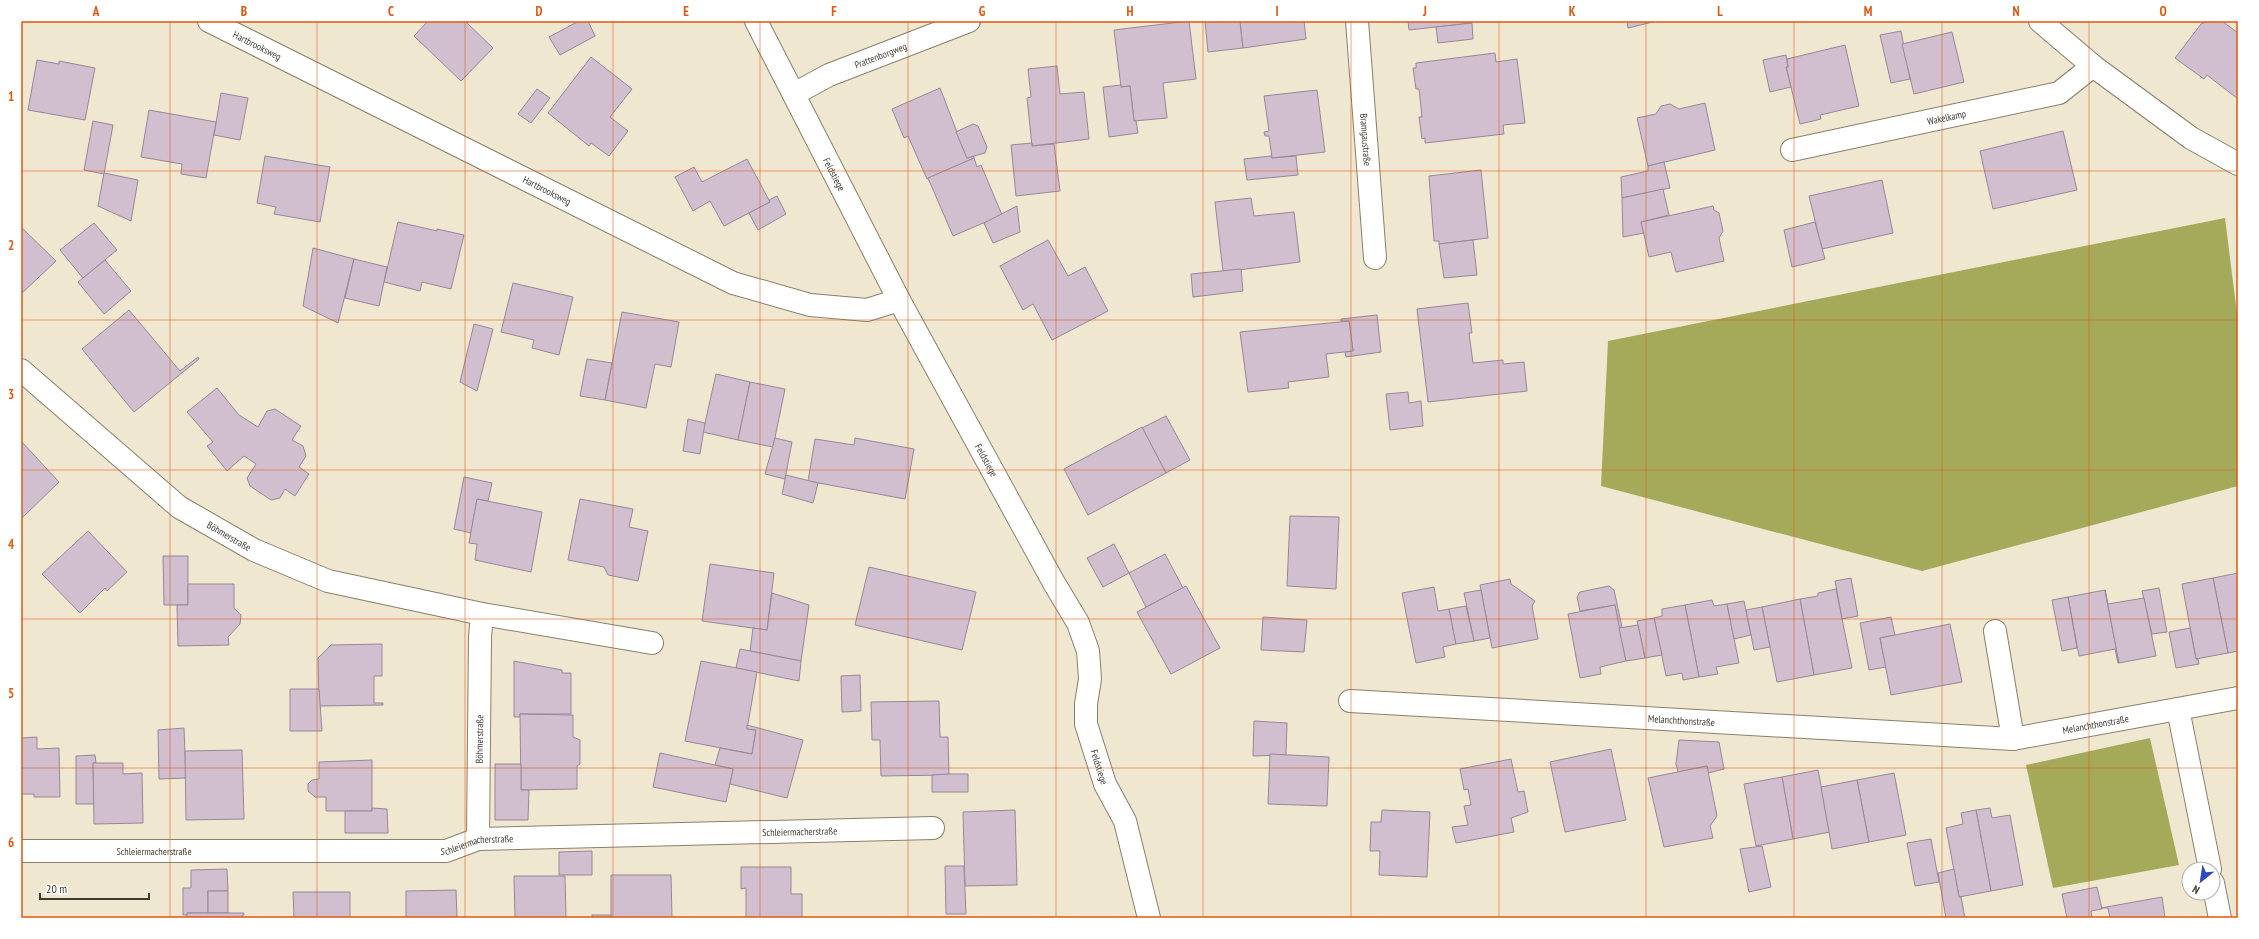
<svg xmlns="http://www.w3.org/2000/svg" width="2259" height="939" font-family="'PT Sans Narrow',sans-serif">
	<rect width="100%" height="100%" fill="#f0e7d1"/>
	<g fill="#a4aa5a">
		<path d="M2225,218l13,104v164l-316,85 -321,-85 7,-145z"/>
		<path d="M2150,738l29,127 -126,23 -27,-123z"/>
	</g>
	<g fill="#d1bfd0" stroke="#978797">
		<path d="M428,21h37l28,27 -32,33 -47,-45z"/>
		<path d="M579,21h9l7,15 -35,19 -11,-18z"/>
		<path d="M1189,21l7,58 -33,4 4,35 -33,3 -4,-35 -9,1 -7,-57z"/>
		<path d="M1205,21h35l3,27 -35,4z"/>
		<path d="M1240,21h64l2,18 -63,9z"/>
		<path d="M1408,21h63l1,2 -63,7z"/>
		<path d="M1627,21h30l-29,7z"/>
		<path d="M2209,21h13l16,12v66l-31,-24 -3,4 -29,-21 26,-34z"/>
		<path d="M1472,23l1,16 -35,4 -2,-16z"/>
		<path d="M1901,31l9,48 -19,4 -11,-48z"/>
		<path d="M1952,32l12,50 -50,12 -12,-50z"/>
		<path d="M1845,45l14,61 -39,9 1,4 -21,5 -14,-57h2l-1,-8z"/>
		<path d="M1495,53l1,9 21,-3 8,64 -22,2 1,9 -79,9v-5l-3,1 -3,-22h3l-3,-28h-3l-3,-21h3v-5z"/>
		<path d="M1786,55l2,12h-2l5,20 -21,5 -7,-32z"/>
		<path d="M591,57l41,32 -22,28 18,14 -19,25 -18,-13 -2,3 -41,-33z"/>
		<path d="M37,60l22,4v-3l36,7 -10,52 -57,-10z"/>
		<path d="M1057,66l3,28 24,-2 5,47 -57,7 -5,-48 4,-1 -3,-28z"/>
		<path d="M1121,85v2l9,-1 4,35h2l2,12 -29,4 -6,-50z"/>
		<path d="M940,88l27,70 7,-2v2l-47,21 -19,-43 -4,2 -12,-29z"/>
		<path d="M537,89l13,9 -19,25 -13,-9z"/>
		<path d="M1317,90l8,62 -53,6 -3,-22h-4l-1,-4 5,-1 -5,-35z"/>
		<path d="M221,93l27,5 -8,42 -26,-5z"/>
		<path d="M1705,103l10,47 -67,16 -11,-48 19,-4 5,-8 9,-2 9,5z"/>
		<path d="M149,110l67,12 -10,56 -25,-4 1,-10 -41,-7z"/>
		<path d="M93,121l20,4 -9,49 -20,-4z"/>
		<path d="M973,124l5,2 9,21 -2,6 -18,5 -11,-26z"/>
		<path d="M2063,131l14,59 -84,19 -13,-58z"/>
		<path d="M1032,143v3l22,-2 6,47 -44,5 -5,-51z"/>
		<path d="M265,156l65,11 -10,55 -46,-8 2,-7 -19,-4z"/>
		<path d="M1271,156l1,2 24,-2 2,19 -51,5 -3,-21z"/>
		<path d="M974,158l3,9 4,-2 21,50 -49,21 -25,-58z"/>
		<path d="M747,159l23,43 -46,24 -14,-25 -17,10 -18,-34 19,-10 8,15z"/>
		<path d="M1664,162l6,26 -48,10 -1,-21 27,-6v-5z"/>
		<path d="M1481,170l7,68 -49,6v-3h-5l-5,-65z"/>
		<path d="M104,173l34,7 -7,41 -33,-15z"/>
		<path d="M1882,180l11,53 -71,16 -13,-53z"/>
		<path d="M1663,189l6,26 -28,7 3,11 -21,4 -1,-39z"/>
		<path d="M777,196l9,18 -28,16 -9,-17 21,-11 -1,-2z"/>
		<path d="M1251,198l3,18 40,-4 6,50 -77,10 -8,-70z"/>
		<path d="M1017,206l3,26 -27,11 -9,-20z"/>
		<path d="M1713,206l1,4 5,3 4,18 -4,7 5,23 -48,11 -5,-20 -22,5 -8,-35z"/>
		<path d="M398,222l39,9v-2l27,6 -13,54 -29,-7 -2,9 -36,-9z"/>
		<path d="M1815,222l10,37 -33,8 -8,-37z"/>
		<path d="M94,223l23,27 -34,28 -23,-28z"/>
		<path d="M21,227l35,34 -35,33z"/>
		<path d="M1048,240l20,36 17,-9 23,44 -56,29 -19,-36 -10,6 -23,-44z"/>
		<path d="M1473,240l4,35 -33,3 -5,-34z"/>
		<path d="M313,248l41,11 -16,64 -35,-17z"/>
		<path d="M354,259l33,8 -8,39 -34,-8z"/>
		<path d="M105,260l26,31 -27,23 -26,-32z"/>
		<path d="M1241,269l2,22 -50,6 -2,-23z"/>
		<path d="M513,283l60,14 -14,58 -27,-7 2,-8 -33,-8z"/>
		<path d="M1468,303l4,30h-3l4,30 30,-3v4l21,-2 3,29 -99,11 -11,-93z"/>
		<path d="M129,310l51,61 18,-14 1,2 -65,53 -52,-63z"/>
		<path d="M622,312l57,10 -8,45 -16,-3 -9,44 -41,-8z"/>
		<path d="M1377,315l4,37 -35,5 -1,-5 8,-1 -4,-30h-8v-2z"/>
		<path d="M1349,321l4,30 -27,3 3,23 -41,5 1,6 -41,4 -8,-60z"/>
		<path d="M474,324l19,5 -16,62 -17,-9z"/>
		<path d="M587,359l25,4 -7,37 -25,-4z"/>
		<path d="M716,374l34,8 -12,58 -35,-8z"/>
		<path d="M750,382l35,7 -12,58 -35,-7z"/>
		<path d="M217,388l22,27 19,12 9,-16 8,-2 26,17 -9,14 11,6 3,10 -7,11 10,7 -14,22 -10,-7 -5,9 -9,2 -21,-14 -3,-8 9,-14 -12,-8 -17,15 -20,-25 6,-4 -26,-30z"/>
		<path d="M1408,392l1,11 12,-2 2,25 -33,4 -4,-36z"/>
		<path d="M1166,416l24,44 -24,13 -24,-45z"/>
		<path d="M688,419l17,4 -5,31 -17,-3z"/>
		<path d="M1142,427l24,46 -78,42 -24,-46z"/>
		<path d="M775,438l17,4 -7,37 -20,-5z"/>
		<path d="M855,438l59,11 -9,50 -97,-18 7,-42 39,6z"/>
		<path d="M21,441l38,41 -38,37z"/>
		<path d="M786,475l32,8 -5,20 -31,-9z"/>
		<path d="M464,477l28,6 -4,18 -11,-2 -6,34 -17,-4z"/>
		<path d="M477,499l65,13 -11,60 -56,-12 2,-16 -8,-1z"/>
		<path d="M580,499l53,10 -4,18 19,4 -10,50 -30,-6 -4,-8 -36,-7z"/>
		<path d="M1290,516l49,1 -3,72 -49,-3z"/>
		<path d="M88,531l39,41 -20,19 -2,-3 -25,25 -38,-39z"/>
		<path d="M1114,544l15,29 -26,14 -16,-29z"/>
		<path d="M1165,554l18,34 -37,19 -17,-34z"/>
		<path d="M163,556h25v49h-24z"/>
		<path d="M710,564l64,9 -7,57 -65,-9z"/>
		<path d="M869,567l107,25 -14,58 -107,-25z"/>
		<path d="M2238,573v78l-10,2 -15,-75z"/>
		<path d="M1851,578l7,38 -16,3 -7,-38z"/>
		<path d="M2213,578l15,75 -32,6 -14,-75z"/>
		<path d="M1510,579l1,5 24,17 -3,5 6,33 -46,9 -12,-63z"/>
		<path d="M188,584h46v24l7,7 -1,9 -12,13 1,8 -51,1 -1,-41h11z"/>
		<path d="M1186,586l34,62 -49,26 -34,-62z"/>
		<path d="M1609,586l5,4 8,37 -3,1 -4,-23 -35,6 -3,-14 3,-5z"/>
		<path d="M1434,587l4,24 11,-2 7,35 -13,3 2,10 -29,6 -14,-70z"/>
		<path d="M2159,588l8,44 -15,2 -10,-43z"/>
		<path d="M1836,589l16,79 -38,7 -14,-76 18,-3v-3z"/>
		<path d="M1481,590l9,48 -16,3 -10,-48z"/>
		<path d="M2105,590l14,73h-1l-3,-14 -36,7 -11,-59z"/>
		<path d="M2105,590l3,14 36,-6 12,58 -37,7z"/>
		<path d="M772,593l37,12 -8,56 -51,-10 3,-23 14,2z"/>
		<path d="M2068,597l9,51 -15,3 -10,-51z"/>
		<path d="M1800,599l14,76 -37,7 -15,-75z"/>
		<path d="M1712,600l2,6 13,-2 12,59 -23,4 2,7 -19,3 -14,-72z"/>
		<path d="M1744,601l7,34 -17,4 -7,-35z"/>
		<path d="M1615,605l11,56 -26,6 1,7 -21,4 -12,-64z"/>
		<path d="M1685,605l14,72 -16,3 -1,-7 -16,3 -12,-58 8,-2v-7z"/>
		<path d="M1466,606l8,35 -18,3 -7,-35z"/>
		<path d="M1762,607l8,40 -16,3 -8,-40z"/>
		<path d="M1263,617l44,3 -3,32 -43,-2z"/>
		<path d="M1891,617l4,18 -15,3 6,29 -17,3 -9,-47z"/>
		<path d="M1654,618l8,37 -17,3 -8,-37z"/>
		<path d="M1950,624l12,58 -71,13 -11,-57z"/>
		<path d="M1638,625l7,33 -19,3 -7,-33z"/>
		<path d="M2190,628l6,31h2l1,5 -23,4 -7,-36z"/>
		<path d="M382,644v32h-8v27h9v2l-64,1 -1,-48 13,-13z"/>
		<path d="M740,649l61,12 -2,20 -63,-13z"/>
		<path d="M514,661l48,9v3h9v41h-51v3h-6z"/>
		<path d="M701,661l56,11 -10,57 9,1 -4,24 -67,-13z"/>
		<path d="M860,675l1,36 -19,1 -1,-36z"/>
		<path d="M290,689h29l3,42h-32z"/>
		<path d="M939,701l1,36h8l1,38 -68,1 -1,-36h-8l-1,-38z"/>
		<path d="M520,714l53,1v22l7,3v24l-3,2v23l-56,1z"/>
		<path d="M1254,721l33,2 -1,32 -33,1z"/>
		<path d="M747,725l56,15 -16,58 -57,-14 3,-15 -18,-4 5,-17 32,6 4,-24 -9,-1z"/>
		<path d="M184,728l2,50 -27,1 -1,-49z"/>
		<path d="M37,737v12l22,-1 1,49h-26v-3h-13v-56z"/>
		<path d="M1679,740l40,2 5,27 -16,4 -1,-7 -29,6 -2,-8z"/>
		<path d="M1611,749l15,71 -61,12 -15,-70z"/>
		<path d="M242,750l2,69 -58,1 -1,-69z"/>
		<path d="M660,753l73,16 -7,33 -73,-15z"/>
		<path d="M1270,754l59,3 -2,49 -59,-2z"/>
		<path d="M95,755l1,8h-3l1,41h-18v-48z"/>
		<path d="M1511,759l7,33 6,-1 4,21 -17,6 3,14 -58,11 -4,-16 16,-2 -4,-19 7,-1 -3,-16 -4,1 -4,-21z"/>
		<path d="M372,760v51h-46v-14h-11l-7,-6v-7l4,-4 7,-1v-17z"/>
		<path d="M93,763h30v11l19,-1 1,50 -49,1z"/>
		<path d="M495,764h26v26h8l-1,30h-33z"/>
		<path d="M1707,766l10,50 -7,10 3,12 -49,9 -16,-69z"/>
		<path d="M1818,770l12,62 -37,7 -11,-62z"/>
		<path d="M1894,773l12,62 -37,7 -12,-62z"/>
		<path d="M948,774h20v18h-36v-17z"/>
		<path d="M1782,777l11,62 -37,7 -12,-62z"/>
		<path d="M1857,780l12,62 -37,7 -11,-62z"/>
		<path d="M372,808l15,1 1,24h-43v-22h27z"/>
		<path d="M1990,808l2,10 18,-3 13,70 -32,6 -15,-81z"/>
		<path d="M1015,810l2,75 -52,1 -2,-74z"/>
		<path d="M1382,810l48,2 -3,65 -48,-2 1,-24h-10l1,-29h10z"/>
		<path d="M1976,810l15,81 -32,6 -13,-69 17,-4 -2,-11z"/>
		<path d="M1931,839l8,43 -24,4 -8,-43z"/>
		<path d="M1762,846l9,41 -22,5 -9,-43z"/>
		<path d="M592,851v24h-33v-23z"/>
		<path d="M945,866h19l2,48h-20z"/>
		<path d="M741,867h50v27h11v24h-56v-30l-5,1z"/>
		<path d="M227,869l1,22h-20v22h-21v2h-4v-27h8v-18z"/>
		<path d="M1954,869l5,28h2l4,21h-19l-8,-45z"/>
		<path d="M611,875h60l1,43h-61z"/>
		<path d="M514,876h51l1,42h-51z"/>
		<path d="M2097,887l5,22 -11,2 1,7h-25l-5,-24z"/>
		<path d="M456,890l1,28h-51v-27z"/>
		<rect x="208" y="891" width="20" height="22"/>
		<path d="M293,892h57v26h-56z"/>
		<path d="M2162,897l3,21h-55l-2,-10h-7z"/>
		<path d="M187,913h57v2h-2v3h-55z"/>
		<rect x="592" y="915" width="19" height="3"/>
	</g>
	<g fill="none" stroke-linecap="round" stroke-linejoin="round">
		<g stroke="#89806c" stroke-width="24">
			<g id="minor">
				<path id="s1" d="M209,21l524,262 77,22 57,5 32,-10"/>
				<path id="s2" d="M756,21l143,279 155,283 24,40 10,28 2,28 -4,25v20l19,60 20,37 24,97"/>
				<path id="s3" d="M1357,21l18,237"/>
				<path d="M2040,21l53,45 98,72 47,26"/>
				<path id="s4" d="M794,94l35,-19 140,-54"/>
				<path id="s5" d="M1792,150l267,-57 34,-27"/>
				<path id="s6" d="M21,370l158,137 75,43 74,31 154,33 170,29"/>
				<path d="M1995,631l18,108"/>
				<path id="s7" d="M1350,701l663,38 225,-41"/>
				<path d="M2178,709l32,160"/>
				<path id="s8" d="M478,839l2,-202 2,-23"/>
				<path id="s9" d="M21,851h425l32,-12 455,-11"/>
				<path d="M2213,883l7,35"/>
			</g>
		</g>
		<use href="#minor" stroke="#fff" stroke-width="22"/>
	</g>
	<path fill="none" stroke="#e0580e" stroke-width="1" stroke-opacity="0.55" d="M170,21v897M317,21v897M465,21v897M613,21v897M760,21v897M908,21v897M1056,21v897M1203,21v897M1351,21v897M1499,21v897M1646,21v897M1794,21v897M1942,21v897M2089,21v897M21,171h2217M21,320h2217M21,470h2217M21,619h2217M21,768h2217"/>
	<g text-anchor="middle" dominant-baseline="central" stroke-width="3" stroke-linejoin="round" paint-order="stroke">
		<g font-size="10" fill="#3e3b32" stroke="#fff">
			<text stroke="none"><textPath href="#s1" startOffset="54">Hartbrooksweg</textPath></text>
			<text stroke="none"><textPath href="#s4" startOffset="95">Prattenborgweg</textPath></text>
			<text stroke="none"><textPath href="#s5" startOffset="158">Wakelkamp</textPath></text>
			<text stroke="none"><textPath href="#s3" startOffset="119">Bramgaustraße</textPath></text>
			<text stroke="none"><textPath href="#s2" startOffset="172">Feldstiege</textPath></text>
			<text stroke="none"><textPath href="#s1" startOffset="378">Hartbrooksweg</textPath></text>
			<text stroke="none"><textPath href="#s2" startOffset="496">Feldstiege</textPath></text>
			<text stroke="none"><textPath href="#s6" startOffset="267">Böhmerstraße</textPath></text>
			<text stroke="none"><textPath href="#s7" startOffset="332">Melanchthonstraße</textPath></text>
			<text stroke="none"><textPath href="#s7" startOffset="748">Melanchthonstraße</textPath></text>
			<text stroke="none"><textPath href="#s8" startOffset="100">Böhmerstraße</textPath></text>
			<text stroke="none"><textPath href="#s2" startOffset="831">Feldstiege</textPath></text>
			<text stroke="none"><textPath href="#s9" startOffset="781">Schleiermacherstraße</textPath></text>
			<text stroke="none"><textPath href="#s9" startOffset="457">Schleiermacherstraße</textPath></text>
			<text stroke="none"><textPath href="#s9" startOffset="133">Schleiermacherstraße</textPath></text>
		</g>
	</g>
	<rect width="2259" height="939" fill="none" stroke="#ffffff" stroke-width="44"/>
	<g transform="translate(2201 881) rotate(210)"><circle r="19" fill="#ffffff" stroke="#b2b1ad"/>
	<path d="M0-3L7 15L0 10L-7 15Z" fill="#304abb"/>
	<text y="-6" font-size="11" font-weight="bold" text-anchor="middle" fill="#3e3b32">N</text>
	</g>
	<path d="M40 893v6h109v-6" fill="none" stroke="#3e3b32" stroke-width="2"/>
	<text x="46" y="893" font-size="12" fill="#3e3b32" stroke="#ffffff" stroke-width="3" paint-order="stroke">20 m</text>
	<rect x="22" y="22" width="2215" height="895" fill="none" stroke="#e0580e" stroke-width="1.5"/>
	<g font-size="13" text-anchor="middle" font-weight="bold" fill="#e0580e">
		<text x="96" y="16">A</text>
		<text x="244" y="16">B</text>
		<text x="391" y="16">C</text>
		<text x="539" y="16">D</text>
		<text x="686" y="16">E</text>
		<text x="834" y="16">F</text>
		<text x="982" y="16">G</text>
		<text x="1130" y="16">H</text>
		<text x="1277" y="16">I</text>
		<text x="1425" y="16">J</text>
		<text x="1572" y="16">K</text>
		<text x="1720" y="16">L</text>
		<text x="1868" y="16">M</text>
		<text x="2016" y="16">N</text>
		<text x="2163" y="16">O</text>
		<text x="11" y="101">1</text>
		<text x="11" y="250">2</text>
		<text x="11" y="399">3</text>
		<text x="11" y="549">4</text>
		<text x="11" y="698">5</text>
		<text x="11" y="847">6</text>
	</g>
</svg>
